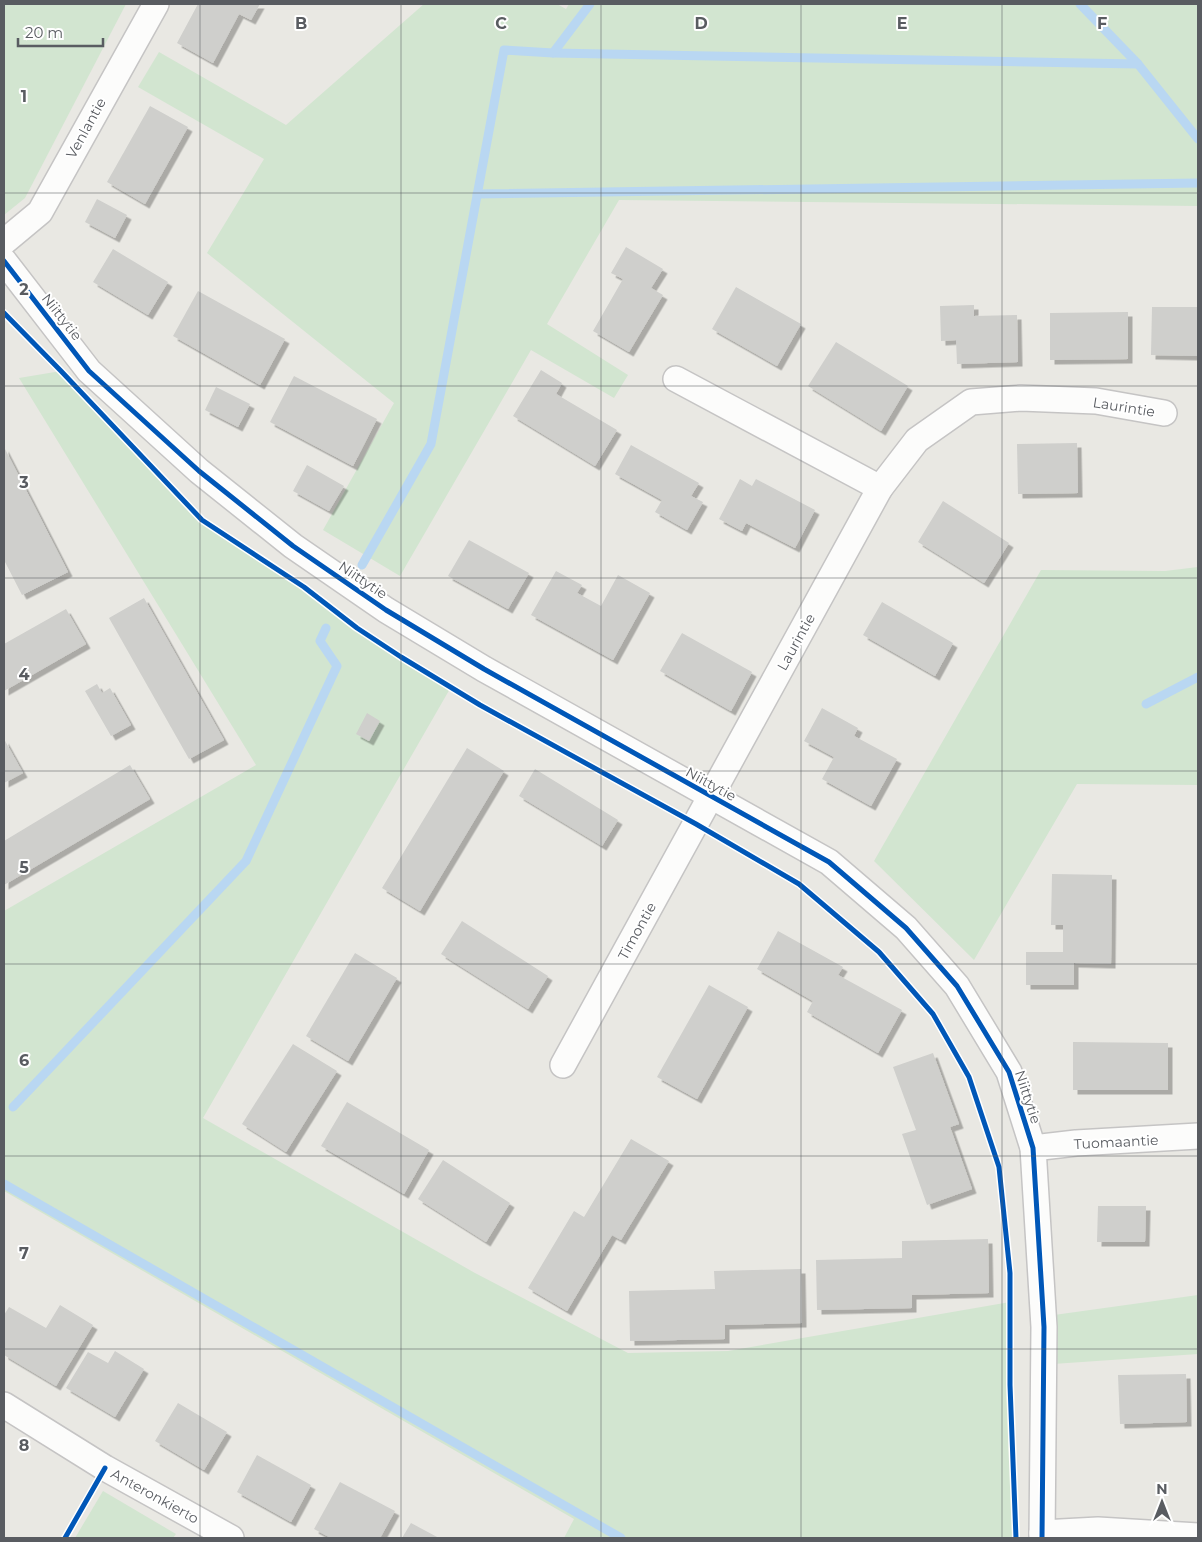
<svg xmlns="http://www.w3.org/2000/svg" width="1202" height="1542" font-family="Montserrat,sans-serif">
	<defs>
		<filter id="shadow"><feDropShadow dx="4.5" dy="4.5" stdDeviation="0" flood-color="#0004"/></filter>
	</defs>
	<rect width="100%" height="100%" fill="#e9e8e3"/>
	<g fill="#d2e5d0">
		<path d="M4,4h122l-101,194 -21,17z"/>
		<path d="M424,4h133l9,5 3,-5h629v202l-579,-6 -72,124 81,51 -14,23 -83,-48 -131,226 -77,-46 71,-127 -187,-150 57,-94 -126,-72 21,-35 127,73z"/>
		<path d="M61,371l141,149 102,67 53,41 94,59 -248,431 272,155 153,80 100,-2 282,-49v83l6,153h-452l10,-19 -570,-328v-280l252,-146 -237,-387z"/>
		<path d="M1198,567v218l-121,-1 -103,176 -100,-99 167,-291 124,1z"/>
		<path d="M1198,1295v59l-145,10 1,-49z"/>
		<path d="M103,1491l73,43 -3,4h-98z"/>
	</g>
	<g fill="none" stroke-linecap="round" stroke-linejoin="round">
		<g stroke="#b9d7f2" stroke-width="9">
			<path d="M1080,4l58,60 60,75"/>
			<path d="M553,53l585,11"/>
			<path d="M477,194l721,-11"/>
			<path d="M362,565l69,-121 73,-394 49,3 37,-49"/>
			<path d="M1146,704l52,-27"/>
			<path d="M13,1107l233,-246 91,-195 -17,-25 6,-13"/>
			<path d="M4,1184l617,354"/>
		</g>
	</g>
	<g fill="#cfcfcc" filter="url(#shadow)">
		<path d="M198,4h62l-9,16 -12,-6 -26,49 -36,-20z"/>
		<path d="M150,106l38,21 -43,77 -38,-22z"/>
		<path d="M97,199l30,16 -12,23 -30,-16z"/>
		<path d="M626,247l37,22 -12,19 12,7 -34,57 -36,-21 30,-52 -12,-6z"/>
		<path d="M113,249l55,33 -20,33 -55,-33z"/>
		<path d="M736,287l65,37 -24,42 -65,-37z"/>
		<path d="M198,291l87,48 -25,46 -87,-49z"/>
		<path d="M974,305v11l43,-1 1,47 -61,2 -1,-24 -15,1 -1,-35z"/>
		<path d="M1152,307h46v49l-47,-1z"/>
		<path d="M1128,312v47l-78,1v-47z"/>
		<path d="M836,342l72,44 -27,45 -73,-45z"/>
		<path d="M541,370l21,13 -6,11 61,36 -22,36 -82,-50z"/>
		<path d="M294,376l83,43 -24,47 -83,-44z"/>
		<path d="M216,387l34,17 -12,23 -33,-17z"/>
		<path d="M1077,443l1,50 -60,1 -1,-50z"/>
		<path d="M631,445l68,38 -8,13 12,6 -16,28 -32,-18 7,-12 -47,-26z"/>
		<path d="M4,447l64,125 -46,23 -18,-35z"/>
		<path d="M307,465l37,21 -15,25 -36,-20z"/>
		<path d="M740,479l12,7 4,-7 59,31 -20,38 -49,-25 -4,8 -23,-12z"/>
		<path d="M943,501l66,42 -25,40 -66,-41z"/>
		<path d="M469,540l60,33 -21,36 -60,-33z"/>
		<path d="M556,571l26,14 -5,8 24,13 17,-31 32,18 -37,67 -82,-45z"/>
		<path d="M144,598l80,142 -35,19 -80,-141z"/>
		<path d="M882,602l71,41 -18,33 -72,-41z"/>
		<path d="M66,609l20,35 -82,47v-47z"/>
		<path d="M682,633l70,39 -21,39 -71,-40z"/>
		<path d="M97,684l5,9 8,-5 21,37 -20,11 -26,-45z"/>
		<path d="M822,708l36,20 -4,8 43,23 -26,47 -49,-27 12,-22 -30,-16z"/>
		<path d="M367,713l13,8 -11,20 -13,-7z"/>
		<path d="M4,739l19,34 -19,10z"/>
		<path d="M467,748l37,23 -84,140 -38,-23z"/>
		<path d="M130,765l20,34 -146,86v-44z"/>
		<path d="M535,769l83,51 -16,26 -83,-50z"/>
		<path d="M1052,874l60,1 -1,89 -37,-1v22h-48v-33h37v-27h-12z"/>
		<path d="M462,921l86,55 -20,33 -87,-55z"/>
		<path d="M778,931l65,36 -5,8 64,35 -24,43 -71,-41 6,-11 -56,-32z"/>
		<path d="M355,953l42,25 -49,83 -42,-25z"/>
		<path d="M709,985l39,22 -51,92 -40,-22z"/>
		<path d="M1073,1042l95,1v47h-95z"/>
		<path d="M293,1044l44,27 -51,81 -44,-28z"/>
		<path d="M933,1053l26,71 -9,3 22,62 -45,16 -25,-71 14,-4 -23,-63z"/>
		<path d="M347,1102l82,48 -25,44 -83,-48z"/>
		<path d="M631,1139l38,22 -48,79 -9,-5 -45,76 -39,-23 46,-77 10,6z"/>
		<path d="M443,1160l67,43 -24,39 -68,-43z"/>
		<path d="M1098,1206h48l-1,36h-48z"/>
		<path d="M988,1239l1,54 -77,2v13l-95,2 -1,-50 86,-2v-17z"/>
		<path d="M801,1269l1,54 -77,2v14l-95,2 -1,-50 86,-2 -1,-18z"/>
		<path d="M60,1305l33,20 -37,61 -52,-31v-40l5,-8 37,21z"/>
		<path d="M115,1351l29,18 -29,48 -49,-29 22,-36 20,11z"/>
		<path d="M1186,1374l1,48 -67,2 -2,-49z"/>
		<path d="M178,1403l49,29 -23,38 -49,-29z"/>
		<path d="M257,1455l54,30 -20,37 -54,-30z"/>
		<path d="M340,1482l55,29 -15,27h-49l-17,-9z"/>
		<path d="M411,1523l28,15h-37z"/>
	</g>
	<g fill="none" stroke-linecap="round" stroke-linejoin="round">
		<g stroke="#c5c4c4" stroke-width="28">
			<g id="minor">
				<path d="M4,242l36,-30 116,-208"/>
				<path d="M4,261l85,110 110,100 94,75 93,64 98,59 345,193 77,66 51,58 52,86 24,76 11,179 -2,211"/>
				<path d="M676,379l204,109"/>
				<path d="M563,1065l317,-577 37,-48 54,-38 50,-4 75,3 68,12"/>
				<path d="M1033,1148l43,-5 122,-7"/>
				<path d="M4,1405l101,63 126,70"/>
				<path d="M1042,1533l56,-3 100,6"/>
			</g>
		</g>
		<use href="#minor" stroke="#fcfcfb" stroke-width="25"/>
		<g stroke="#fff" stroke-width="8">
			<g id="cycleway">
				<path d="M4,261l85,110 110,100 94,75 93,64 98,59 345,193 77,66 51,58 52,86 24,76 11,179 -2,211"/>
				<path d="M4,313l57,58 141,149 102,67 53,41 44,29 79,48 216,119 103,60 80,68 54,62 36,63 30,90 11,106v112l6,153"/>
				<path d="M65,1538l40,-70"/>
			</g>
		</g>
		<use href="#cycleway" stroke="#0057b8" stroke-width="5"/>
	</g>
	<path fill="none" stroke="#595c61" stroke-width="1" stroke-opacity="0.55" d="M200,4v1534M401,4v1534M601,4v1534M801,4v1534M1002,4v1534M4,193h1194M4,386h1194M4,578h1194M4,771h1194M4,964h1194M4,1156h1194M4,1349h1194"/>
	<g text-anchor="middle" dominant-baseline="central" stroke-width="4" stroke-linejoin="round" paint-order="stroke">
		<g font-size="14" fill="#595c61" stroke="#fff">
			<text transform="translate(86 128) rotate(-61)">Venlantie</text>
			<text transform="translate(62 317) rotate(52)">Niittytie</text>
			<text transform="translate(1124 407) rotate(9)">Laurintie</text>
			<text transform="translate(363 580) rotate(34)">Niittytie</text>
			<text transform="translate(796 642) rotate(-61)">Laurintie</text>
			<text transform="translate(711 784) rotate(29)">Niittytie</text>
			<text transform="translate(637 931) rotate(-61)">Timontie</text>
			<text transform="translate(1028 1097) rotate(72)">Niittytie</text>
			<text transform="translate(1116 1142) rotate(-3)">Tuomaantie</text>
			<text transform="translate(155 1496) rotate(29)">Anteronkierto</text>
		</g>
	</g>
	<g font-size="16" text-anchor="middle" font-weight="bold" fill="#595c61" stroke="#fff" stroke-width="4" stroke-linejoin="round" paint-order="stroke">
		<text x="301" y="29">B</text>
		<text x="501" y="29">C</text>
		<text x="701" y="29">D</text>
		<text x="902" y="29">E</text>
		<text x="1102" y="29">F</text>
		<text x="24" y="102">1</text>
		<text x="24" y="295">2</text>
		<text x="24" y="488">3</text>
		<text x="24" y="680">4</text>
		<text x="24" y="873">5</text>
		<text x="24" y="1066">6</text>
		<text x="24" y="1259">7</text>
		<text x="24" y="1451">8</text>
	</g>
	<rect width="1202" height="1542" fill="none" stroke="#595c61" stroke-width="10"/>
	<g transform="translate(1162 1502)" stroke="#ffffff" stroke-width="4" paint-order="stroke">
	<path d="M0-4L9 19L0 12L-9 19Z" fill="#595c61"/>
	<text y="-8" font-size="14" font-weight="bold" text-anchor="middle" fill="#595c61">N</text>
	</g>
	<path d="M18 38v8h85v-8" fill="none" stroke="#595c61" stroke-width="2.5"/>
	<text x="25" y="38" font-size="15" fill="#595c61" stroke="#ffffff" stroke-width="4" paint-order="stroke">20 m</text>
</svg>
